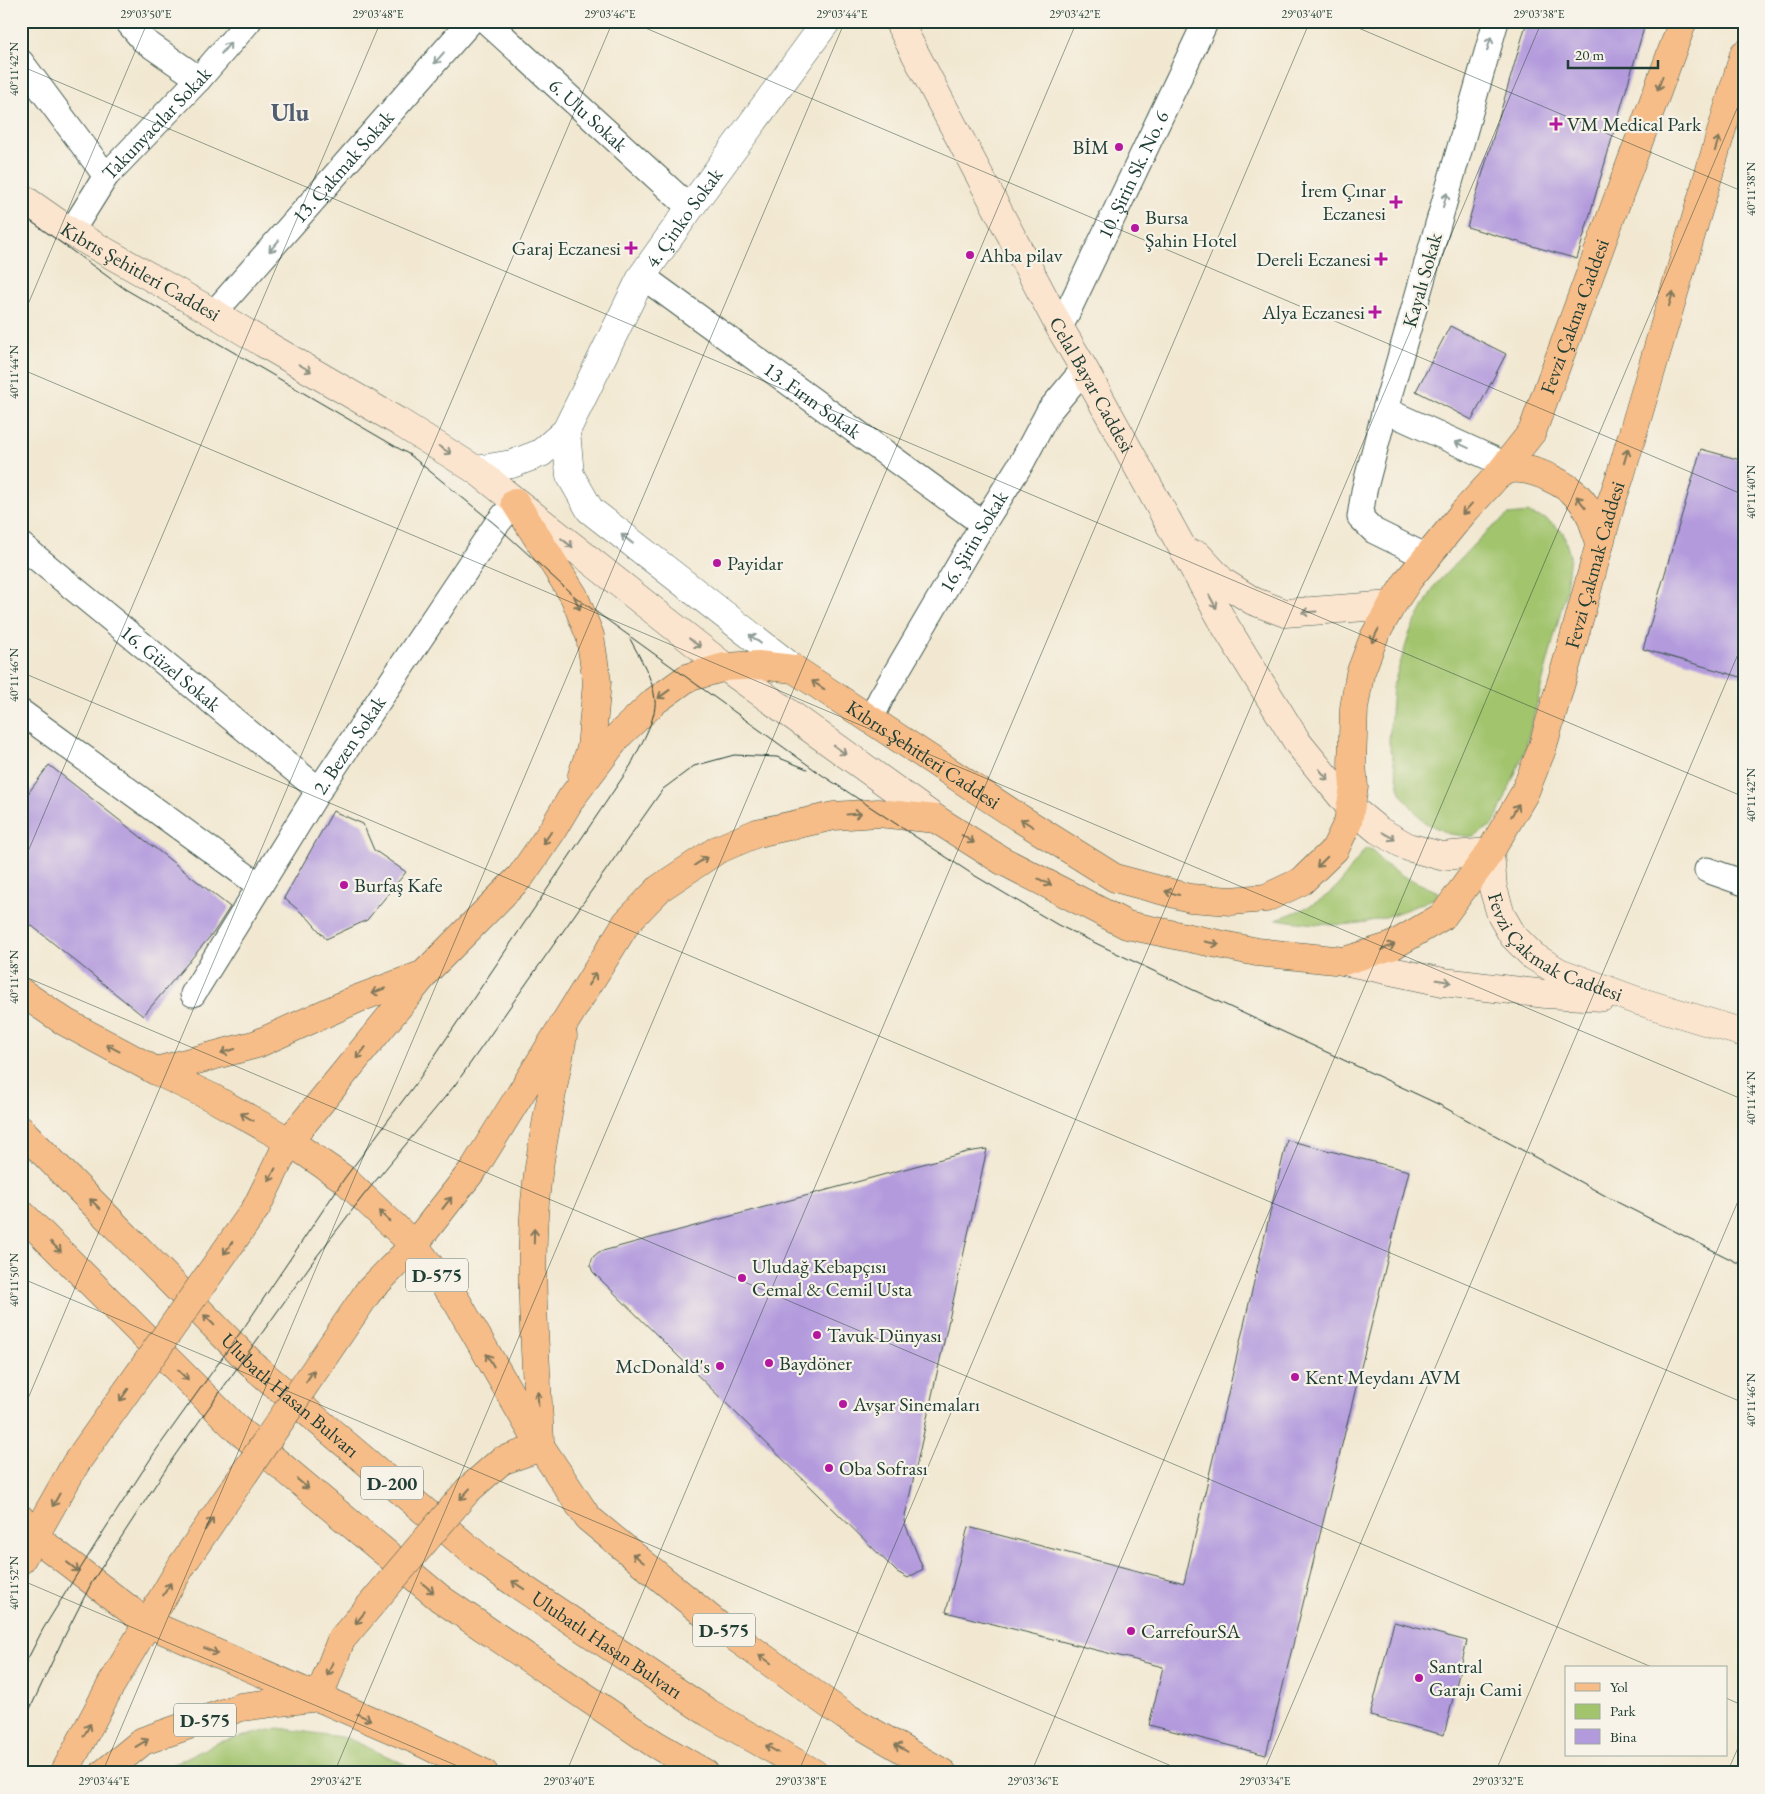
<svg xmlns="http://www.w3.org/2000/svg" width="1765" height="1794" font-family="'EB Garamond',serif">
	<rect width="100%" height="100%" fill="#f7f3e8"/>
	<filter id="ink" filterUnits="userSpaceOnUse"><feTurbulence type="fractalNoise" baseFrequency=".02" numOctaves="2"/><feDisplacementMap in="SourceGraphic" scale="10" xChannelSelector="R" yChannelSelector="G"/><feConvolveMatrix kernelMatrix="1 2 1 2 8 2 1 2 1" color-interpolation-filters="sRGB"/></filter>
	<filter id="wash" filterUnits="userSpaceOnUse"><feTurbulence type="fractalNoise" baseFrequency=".0096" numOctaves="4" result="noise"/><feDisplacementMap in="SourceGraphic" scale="20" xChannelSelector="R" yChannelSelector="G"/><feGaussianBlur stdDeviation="1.12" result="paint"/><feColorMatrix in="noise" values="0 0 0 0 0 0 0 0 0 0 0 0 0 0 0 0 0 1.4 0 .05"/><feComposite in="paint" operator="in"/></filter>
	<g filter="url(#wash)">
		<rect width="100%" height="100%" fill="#f2e8d1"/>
		<g fill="#a2c46d" stroke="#608050">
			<path d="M1528,513l18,6 17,13 7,24 -4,35 -41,159 -31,74 -21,13 -24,-3 -25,-12 -23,-28 -12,-52 4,-56 17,-54 25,-47 48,-50 25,-20z"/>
			<path d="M1366,848l7,2 7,11 23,15 35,16 -3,6c-22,9 -45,19 -69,24 -30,6 -61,1 -90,-3 18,-6 35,-12 50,-23 17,-12 27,-32 40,-48z"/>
			<path d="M279,1728l68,10 77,35h-264l11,-8 48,-23z"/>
		</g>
		<g id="blocks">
			<g fill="#b29add">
				<path d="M1527,21h119l-69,238 -110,-32z"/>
				<path d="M1450,326l56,28 -34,66 -56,-29z"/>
				<path d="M1701,449l43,12v217l-101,-29z"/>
				<path d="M49,765l181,142 -16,25 -71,84 -122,-99v-114z"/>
				<path d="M333,811l30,13 11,26 32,22 -39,48 -41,19 -17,-20 -25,-21z"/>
				<path d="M1287,1140l122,31 -143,584 -117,-30 14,-58 -217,-55 22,-85 216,56z"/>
				<path d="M987,1149l-83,372 19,48 -15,9 -11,-6 -304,-300 -3,-7 3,-8 6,-5 368,-100z"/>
				<path d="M1394,1622l73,19 -23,94 -74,-19z"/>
			</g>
		</g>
	</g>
	<g filter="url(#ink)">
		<use href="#blocks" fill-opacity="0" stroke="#3f574c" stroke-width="1"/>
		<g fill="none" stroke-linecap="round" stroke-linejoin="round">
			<g stroke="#3f574c" stroke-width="27">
				<g id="minor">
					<path d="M127,21l16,19 56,39"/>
					<path id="s1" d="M486,21l204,187"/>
					<path d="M1496,21l-111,389 121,55"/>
					<path d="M21,62l85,114"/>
					<path id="s2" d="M71,232l35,-56 93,-97 50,-58"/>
					<path id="s3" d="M642,276l341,248"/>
					<path id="s4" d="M214,313l257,-292"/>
					<path id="s5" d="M1060,328l146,-307"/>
					<path d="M1385,410l-21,81 -4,26 14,14 53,26"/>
					<path id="s6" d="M21,545l298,245"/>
					<path d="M21,712l239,174"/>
					<path id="s7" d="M871,719l10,-21 102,-174 39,-62 27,-51 35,-42"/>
					<path d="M1707,870l37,13"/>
					<path id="s8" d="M193,994l126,-204 177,-265 19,-23"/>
				</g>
			</g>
			<g stroke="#3f574c" stroke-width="29">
				<g id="tertiary">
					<path d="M566,431l4,44 20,35 204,159"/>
					<path id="s9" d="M476,470l36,-6 29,-11 25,-22 76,-155 48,-68 137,-187"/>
				</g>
			</g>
			<g stroke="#3f574c" stroke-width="29">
				<g id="secondary">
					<path id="s10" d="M898,21l162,307 24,41 142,258 72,116 52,64 28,23 30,17 33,9 49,-4 3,36 8,27 12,21 20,20 26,16 73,27 112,34"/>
					<path id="s11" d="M21,197l50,35 143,81 49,30 136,79 77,48 249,197 211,152"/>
					<path d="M1198,555l25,27 30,19 32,12 107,-8"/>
					<path d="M1344,961l99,21 103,12 57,3"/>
				</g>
			</g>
			<g stroke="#3f574c" stroke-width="29">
				<g id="primary">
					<path d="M1498,475c5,-3 10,-6 14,-6 21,-2 56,15 69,31 11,13 15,30 18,46"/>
					<path id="s12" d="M794,669l224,148 97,61 75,20 41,3 35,-3 36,-17 33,-32 13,-27 6,-35 -2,-23 2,-56 6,-34 14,-37 18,-32 17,-26 54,-66 35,-38 34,-43 151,-411"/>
					<path id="s13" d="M936,819l65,41 126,65 130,27 87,9 48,-15 51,-30 47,-64 34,-58 18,-45 33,-115 36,-131 9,-26 124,-423"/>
				</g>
			</g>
			<g stroke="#3f574c" stroke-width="29">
				<g id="trunk">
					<path d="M515,502l59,94 16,40 7,46 -6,66 -9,27"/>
					<path d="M21,992l44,30 91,49 57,27 76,43 55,38 70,66 42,55 85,147 47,71 130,107 127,91 98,57"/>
					<path d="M156,1071l101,-27 100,-45 67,-25 97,-98 29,-42 22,-37 47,-62 36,-34 32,-23 38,-11 33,-2 36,4"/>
					<path id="s14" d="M21,1130l236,239 230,195 222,149 105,60"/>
					<path d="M256,1208l33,-67 135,-166"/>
					<path d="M21,1213l216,216 204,170 214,145 50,29"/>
					<path d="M368,1292l46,-47 61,-78 152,-245 33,-34 57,-38 40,-17 77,-17 44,-3 58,6"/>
					<path d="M540,1441c-4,-85 -13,-174 -3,-259 6,-49 17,-97 26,-146"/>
					<path d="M501,1461l40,-14"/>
					<path d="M21,1519l14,18 112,86 269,117 68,33"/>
					<path d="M21,1560l55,-97"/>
					<path d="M319,1697l22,-57"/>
					<path d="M64,1773l47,-88 71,-120"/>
					<path d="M104,1773l39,-32 98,-34 78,-10"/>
				</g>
			</g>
			<use href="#minor" stroke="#fff" stroke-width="25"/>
			<use href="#tertiary" stroke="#fff" stroke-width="28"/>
			<use href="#secondary" stroke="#fce5cf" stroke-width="28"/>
			<use href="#primary" stroke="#f7bd88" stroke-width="28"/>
			<use href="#trunk" stroke="#f7bd88" stroke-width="28"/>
			<g stroke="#1f3d34" stroke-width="1">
				<path d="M21,214l104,75 285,166 86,70 78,71 248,179 150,99 86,51 129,62 253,118 173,95 131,66"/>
				<path d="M21,1672l22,-43 62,-100 52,-80 88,-123 99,-147 75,-100 212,-314c8,-18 26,-46 24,-65 -2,-22 -15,-42 -25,-61"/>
				<path d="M21,1728l41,-87 30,-59 81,-124 141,-198 49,-64 92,-111 208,-296 31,-23 40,-11 43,2 30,12"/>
			</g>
			<g stroke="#3f574c" stroke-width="29" stroke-linecap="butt">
				<g id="trunk-bridge">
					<path d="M76,1463l180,-255"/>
					<path d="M182,1565l186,-273"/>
					<path d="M341,1640l127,-150 33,-29"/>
				</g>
			</g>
			<use href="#trunk-bridge" stroke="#f7bd88" stroke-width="28"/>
		</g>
		<defs><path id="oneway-shaft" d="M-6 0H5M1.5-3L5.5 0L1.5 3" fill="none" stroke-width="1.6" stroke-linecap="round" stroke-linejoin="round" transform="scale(1.25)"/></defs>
		<g stroke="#8f9e9a">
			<use href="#oneway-shaft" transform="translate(1489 44) rotate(-74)"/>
			<use href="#oneway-shaft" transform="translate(226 48) rotate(-50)"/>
			<use href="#oneway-shaft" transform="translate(439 58) rotate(131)"/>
			<use href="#oneway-shaft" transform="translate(1445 200) rotate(-74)"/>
			<use href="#oneway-shaft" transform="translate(274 246) rotate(131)"/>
			<use href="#oneway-shaft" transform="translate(1462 445) rotate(-156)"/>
			<use href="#oneway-shaft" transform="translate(627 539) rotate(-142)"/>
			<use href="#oneway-shaft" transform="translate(755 639) rotate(-142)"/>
		</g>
		<g stroke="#80775a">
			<use href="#oneway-shaft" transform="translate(1660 83) rotate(110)"/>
			<use href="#oneway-shaft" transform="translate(1717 144) rotate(-73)"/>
			<use href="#oneway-shaft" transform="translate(1671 299) rotate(-74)"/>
			<use href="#oneway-shaft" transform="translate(1626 456) rotate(-74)"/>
			<use href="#oneway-shaft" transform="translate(1581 502) rotate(-128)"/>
			<use href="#oneway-shaft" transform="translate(1467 509) rotate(132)"/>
			<use href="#oneway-shaft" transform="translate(577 603) rotate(67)"/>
			<use href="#oneway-shaft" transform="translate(1375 636) rotate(116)"/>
			<use href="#oneway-shaft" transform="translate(818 685) rotate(-147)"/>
			<use href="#oneway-shaft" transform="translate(664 694) rotate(144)"/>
			<use href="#oneway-shaft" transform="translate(1515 810) rotate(-59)"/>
			<use href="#oneway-shaft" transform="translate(854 814) rotate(-4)"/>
			<use href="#oneway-shaft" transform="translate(1027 823) rotate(-148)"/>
			<use href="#oneway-shaft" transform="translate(547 838) rotate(124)"/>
			<use href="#oneway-shaft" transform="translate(968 839) rotate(32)"/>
			<use href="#oneway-shaft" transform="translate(701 861) rotate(-34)"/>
			<use href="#oneway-shaft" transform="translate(1322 862) rotate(135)"/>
			<use href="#oneway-shaft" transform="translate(1045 882) rotate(27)"/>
			<use href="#oneway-shaft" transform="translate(1172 893) rotate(-165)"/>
			<use href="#oneway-shaft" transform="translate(1212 943) rotate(12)"/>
			<use href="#oneway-shaft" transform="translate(1388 947) rotate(-22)"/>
			<use href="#oneway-shaft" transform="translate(592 979) rotate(-58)"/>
			<use href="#oneway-shaft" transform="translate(378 991) rotate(159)"/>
			<use href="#oneway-shaft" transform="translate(113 1048) rotate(-152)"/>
			<use href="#oneway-shaft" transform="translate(228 1051) rotate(165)"/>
			<use href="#oneway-shaft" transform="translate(361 1053) rotate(129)"/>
			<use href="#oneway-shaft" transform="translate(247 1117) rotate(-150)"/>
			<use href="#oneway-shaft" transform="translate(272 1175) rotate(117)"/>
			<use href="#oneway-shaft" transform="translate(447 1203) rotate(-52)"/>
			<use href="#oneway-shaft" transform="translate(95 1204) rotate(-135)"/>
			<use href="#oneway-shaft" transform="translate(384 1216) rotate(-136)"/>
			<use href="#oneway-shaft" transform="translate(534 1236) rotate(-89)"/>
			<use href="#oneway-shaft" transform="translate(56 1247) rotate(45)"/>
			<use href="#oneway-shaft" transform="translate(228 1248) rotate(125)"/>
			<use href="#oneway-shaft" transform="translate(209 1320) rotate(-135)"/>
			<use href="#oneway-shaft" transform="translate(490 1360) rotate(-120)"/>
			<use href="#oneway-shaft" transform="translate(183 1375) rotate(45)"/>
			<use href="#oneway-shaft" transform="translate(310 1376) rotate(-56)"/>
			<use href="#oneway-shaft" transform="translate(124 1395) rotate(125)"/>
			<use href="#oneway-shaft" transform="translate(538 1399) rotate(-93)"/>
			<use href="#oneway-shaft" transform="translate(303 1484) rotate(40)"/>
			<use href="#oneway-shaft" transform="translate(465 1494) rotate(132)"/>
			<use href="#oneway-shaft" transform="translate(56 1500) rotate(119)"/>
			<use href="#oneway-shaft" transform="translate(209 1524) rotate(-56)"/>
			<use href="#oneway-shaft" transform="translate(638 1558) rotate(-141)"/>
			<use href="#oneway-shaft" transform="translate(73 1567) rotate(38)"/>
			<use href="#oneway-shaft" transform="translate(518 1585) rotate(-146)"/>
			<use href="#oneway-shaft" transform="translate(428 1588) rotate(40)"/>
			<use href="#oneway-shaft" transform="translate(167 1589) rotate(-59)"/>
			<use href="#oneway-shaft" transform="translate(360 1618) rotate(130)"/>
			<use href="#oneway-shaft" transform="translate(211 1651) rotate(23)"/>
			<use href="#oneway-shaft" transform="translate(765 1659) rotate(-145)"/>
			<use href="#oneway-shaft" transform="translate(330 1669) rotate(111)"/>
			<use href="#oneway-shaft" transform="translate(364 1717) rotate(24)"/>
			<use href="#oneway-shaft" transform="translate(87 1730) rotate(-62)"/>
			<use href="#oneway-shaft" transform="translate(142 1743) rotate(-31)"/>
			<use href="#oneway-shaft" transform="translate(901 1748) rotate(-150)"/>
			<use href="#oneway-shaft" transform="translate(772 1749) rotate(-150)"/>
		</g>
		<g stroke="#8e9182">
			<use href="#oneway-shaft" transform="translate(305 368) rotate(30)"/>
			<use href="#oneway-shaft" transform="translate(445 450) rotate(32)"/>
			<use href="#oneway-shaft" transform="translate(567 543) rotate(38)"/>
			<use href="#oneway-shaft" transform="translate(1213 602) rotate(61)"/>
			<use href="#oneway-shaft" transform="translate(1309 612) rotate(176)"/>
			<use href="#oneway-shaft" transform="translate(695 643) rotate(38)"/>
			<use href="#oneway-shaft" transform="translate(840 750) rotate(36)"/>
			<use href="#oneway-shaft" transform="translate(1324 775) rotate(51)"/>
			<use href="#oneway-shaft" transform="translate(1389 836) rotate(30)"/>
			<use href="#oneway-shaft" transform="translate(1444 981) rotate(9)"/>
		</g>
	</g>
	<path fill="none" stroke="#1f3d34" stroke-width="1" stroke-opacity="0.45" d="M629,21l1115,474M1342,21l402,171M21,66l1723,731M21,321l127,-300M21,369l1723,731M21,672l1723,731M21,868l360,-847M21,975l1633,693M21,1278l1167,495M21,1415l592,-1394M21,1580l453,193M1726,1698l18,8M102,1773l743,-1752M334,1773l743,-1752M566,1773l744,-1752M798,1773l744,-1752M1031,1773l713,-1681M1263,1773l481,-1133M1495,1773l249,-586M1727,1773l17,-39"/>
	<g fill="#b5179e" stroke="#f7f3e8" stroke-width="2">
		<path d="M1553.5 116.5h5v5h5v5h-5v5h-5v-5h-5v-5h5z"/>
		<circle cx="1119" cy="147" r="5"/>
		<path d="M1393.5 194.5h5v5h5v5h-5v5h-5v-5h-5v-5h5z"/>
		<circle cx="1135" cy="228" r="5"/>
		<path d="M628.5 240.5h5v5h5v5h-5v5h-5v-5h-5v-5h5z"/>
		<circle cx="970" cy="255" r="5"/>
		<path d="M1378.5 251.5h5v5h5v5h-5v5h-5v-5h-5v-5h5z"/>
		<path d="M1372.5 304.5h5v5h5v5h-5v5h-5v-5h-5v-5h5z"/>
		<circle cx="717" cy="563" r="5"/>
		<circle cx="344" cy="885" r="5"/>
		<circle cx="742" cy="1278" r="5"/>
		<circle cx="817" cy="1335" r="5"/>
		<circle cx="769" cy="1363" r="5"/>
		<circle cx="720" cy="1366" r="5"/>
		<circle cx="1295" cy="1377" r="5"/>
		<circle cx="843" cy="1404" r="5"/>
		<circle cx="829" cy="1468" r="5"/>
		<circle cx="1131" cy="1631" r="5"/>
		<circle cx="1419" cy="1678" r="5"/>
	</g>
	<g text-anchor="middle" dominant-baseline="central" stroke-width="4.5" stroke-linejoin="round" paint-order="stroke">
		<g fill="#f7f3e8" stroke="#60746a" stroke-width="1">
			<rect x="406" y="1258.5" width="62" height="33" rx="4"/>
			<rect x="361" y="1466.5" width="62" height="33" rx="4"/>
			<rect x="693" y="1613.5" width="62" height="33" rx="4"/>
			<rect x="174" y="1703.5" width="62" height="33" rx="4"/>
		</g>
		<g font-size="19" font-weight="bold" fill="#1f3d34">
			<text x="437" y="1275">D-575</text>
			<text x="392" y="1483">D-200</text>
			<text x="724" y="1630">D-575</text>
			<text x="205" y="1720">D-575</text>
		</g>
		<g font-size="20" fill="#1f3d34" stroke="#f7f3e8">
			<text stroke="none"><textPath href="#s1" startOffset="139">6. Ulu Sokak</textPath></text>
			<text stroke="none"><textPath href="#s2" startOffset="139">Takunyacılar Sokak</textPath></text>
			<text stroke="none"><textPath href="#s4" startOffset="195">13. Çakmak Sokak</textPath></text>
			<text stroke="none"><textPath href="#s5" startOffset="170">10. Şirin Sk. No. 6</textPath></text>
			<text stroke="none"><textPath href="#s9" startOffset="345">4. Çinko Sokak</textPath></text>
			<text stroke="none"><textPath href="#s11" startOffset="141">Kıbrıs Şehitleri Caddesi</textPath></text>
			<text transform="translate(1422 280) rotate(-74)">Kayalı Sokak</text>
			<text stroke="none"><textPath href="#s12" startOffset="1224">Fevzi Çakma Caddesi</textPath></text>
			<text stroke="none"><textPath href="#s10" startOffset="412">Celal Bayar Caddesi</textPath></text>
			<text stroke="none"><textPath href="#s3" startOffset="211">13. Fırın Sokak</textPath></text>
			<text stroke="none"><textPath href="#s7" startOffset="205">16. Şirin Sokak</textPath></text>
			<text stroke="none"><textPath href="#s13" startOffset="935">Fevzi Çakmak Caddesi</textPath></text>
			<text stroke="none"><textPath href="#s6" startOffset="194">16. Güzel Sokak</textPath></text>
			<text stroke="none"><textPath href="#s8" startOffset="294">2. Bezen Sokak</textPath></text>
			<text stroke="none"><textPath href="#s12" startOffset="155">Kıbrıs Şehitleri Caddesi</textPath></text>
			<text stroke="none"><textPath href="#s10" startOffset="1190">Fevzi Çakmak Caddesi</textPath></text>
			<text stroke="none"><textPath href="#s14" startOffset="378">Ulubatlı Hasan Bulvarı</textPath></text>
			<text stroke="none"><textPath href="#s14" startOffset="782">Ulubatlı Hasan Bulvarı</textPath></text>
		</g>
		<g font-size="20" fill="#1f3d34" stroke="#f7f3e8" text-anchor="start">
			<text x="1567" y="124">VM Medical Park</text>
			<text x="1109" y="147" text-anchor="end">BİM</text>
			<text x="1386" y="190" text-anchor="end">İrem Çınar<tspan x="1386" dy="23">Eczanesi</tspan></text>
			<text x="1145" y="217">Bursa<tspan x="1145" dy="23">Şahin Hotel</tspan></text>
			<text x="621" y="248" text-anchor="end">Garaj Eczanesi</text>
			<text x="980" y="255">Ahba pilav</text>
			<text x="1371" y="259" text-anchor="end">Dereli Eczanesi</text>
			<text x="1365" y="312" text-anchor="end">Alya Eczanesi</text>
			<text x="727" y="563">Payidar</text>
			<text x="354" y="885">Burfaş Kafe</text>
			<text x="752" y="1266">Uludağ Kebapçısı<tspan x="752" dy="23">Cemal &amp; Cemil Usta</tspan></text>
			<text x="827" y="1335">Tavuk Dünyası</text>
			<text x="779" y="1363">Baydöner</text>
			<text x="710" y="1366" text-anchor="end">McDonald's</text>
			<text x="1305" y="1377">Kent Meydanı AVM</text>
			<text x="853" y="1404">Avşar Sinemaları</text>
			<text x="839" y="1468">Oba Sofrası</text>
			<text x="1141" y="1631">CarrefourSA</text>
			<text x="1429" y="1666">Santral<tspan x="1429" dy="23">Garajı Cami</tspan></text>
		</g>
		<g font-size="25" font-weight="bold" fill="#525e6f" stroke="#f7f3e8">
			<text x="290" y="112">Ulu</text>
		</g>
	</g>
	<rect width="1765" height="1794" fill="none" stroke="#f7f3e8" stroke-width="55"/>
	<rect x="1565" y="1666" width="162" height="90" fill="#f7f3e8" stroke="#a1aaa0"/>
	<rect x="1575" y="1683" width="25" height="8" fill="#f7bd88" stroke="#a1aaa0"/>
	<text x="1610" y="1692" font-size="15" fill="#1f3d34">Yol</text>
	<rect x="1575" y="1704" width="25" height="15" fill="#a2c46d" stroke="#a1aaa0"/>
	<text x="1610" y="1716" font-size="15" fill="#1f3d34">Park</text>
	<rect x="1575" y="1729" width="25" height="15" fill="#b29add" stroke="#a1aaa0"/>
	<text x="1610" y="1742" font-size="15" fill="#1f3d34">Bina</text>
	<path d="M1568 60v8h90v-8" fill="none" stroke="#1f3d34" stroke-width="2.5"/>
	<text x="1575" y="60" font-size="15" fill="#1f3d34" stroke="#f7f3e8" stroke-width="4" paint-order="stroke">20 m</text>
	<rect x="28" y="28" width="1710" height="1738" fill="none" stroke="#1f3d34" stroke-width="2"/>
	<g font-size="12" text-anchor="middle" fill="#1f3d34">
		<text x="146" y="18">29°03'50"E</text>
		<text x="378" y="18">29°03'48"E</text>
		<text x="610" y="18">29°03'46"E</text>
		<text x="842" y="18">29°03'44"E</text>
		<text x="1075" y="18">29°03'42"E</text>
		<text x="1307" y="18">29°03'40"E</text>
		<text x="1539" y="18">29°03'38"E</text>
		<text transform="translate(14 69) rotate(-90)" y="4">40°11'42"N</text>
		<text transform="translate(1751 189) rotate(-90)" y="4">40°11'38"N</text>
		<text transform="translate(14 372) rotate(-90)" y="4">40°11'44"N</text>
		<text transform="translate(1751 492) rotate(-90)" y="4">40°11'40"N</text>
		<text transform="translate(14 675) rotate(-90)" y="4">40°11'46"N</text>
		<text transform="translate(1751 795) rotate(-90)" y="4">40°11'42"N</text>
		<text transform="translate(14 977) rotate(-90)" y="4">40°11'48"N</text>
		<text transform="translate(1751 1098) rotate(-90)" y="4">40°11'44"N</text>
		<text transform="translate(14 1280) rotate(-90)" y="4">40°11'50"N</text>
		<text transform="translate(1751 1400) rotate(-90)" y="4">40°11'46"N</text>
		<text transform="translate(14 1583) rotate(-90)" y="4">40°11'52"N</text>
		<text x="104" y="1785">29°03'44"E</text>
		<text x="336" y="1785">29°03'42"E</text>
		<text x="569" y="1785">29°03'40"E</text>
		<text x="801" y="1785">29°03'38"E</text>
		<text x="1033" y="1785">29°03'36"E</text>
		<text x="1265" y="1785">29°03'34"E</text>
		<text x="1498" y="1785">29°03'32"E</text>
	</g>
</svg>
